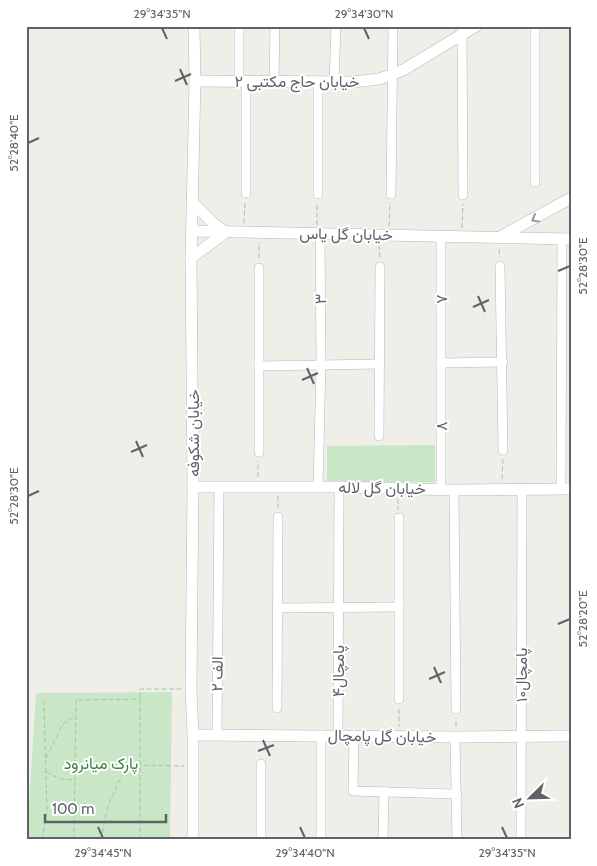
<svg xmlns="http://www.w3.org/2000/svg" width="597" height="866" font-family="Cabin,Vazirmatn,sans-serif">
	<rect width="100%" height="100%" fill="#f0eee8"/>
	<g fill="#c9e6c7">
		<path d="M435,445v37h-108v-36z"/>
		<path d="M172,692l-2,148h-144v-31l3,-4 7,-112z"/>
	</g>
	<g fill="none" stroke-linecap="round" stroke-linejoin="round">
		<g stroke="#b5b8bb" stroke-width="10">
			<g id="street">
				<path d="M239,26v56"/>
				<path d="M462,26l1,169"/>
				<path d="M535,26v156"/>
				<path d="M274,82l1,-56"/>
				<path d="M334,82l2,-56"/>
				<path d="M246,193v-111"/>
				<path d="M318,194v-112"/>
				<path d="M391,194l2,-168"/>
				<path d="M441,236v253"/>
				<path d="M500,266l3,184"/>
				<path d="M441,363l62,-1"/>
				<path d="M259,366l121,-2"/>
				<path d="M379,436l1,-169"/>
				<path d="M259,452v-184"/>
				<path d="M318,487l3,-123 -1,-131"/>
				<path d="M561,489l1,-251"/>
				<path d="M454,490l2,219"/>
				<path d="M399,518v181"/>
				<path d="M277,608l122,-1"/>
				<path d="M277,708l1,-191"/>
				<path d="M217,735l2,-247"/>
				<path d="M338,735l1,-248"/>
				<path d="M354,735l-1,56 104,3"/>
				<path d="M455,737l2,103"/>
				<path d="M261,840v-76"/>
				<path d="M321,840v-105"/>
				<path d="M383,840l1,-49"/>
				<path d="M521,840l1,-351"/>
			</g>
		</g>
		<g stroke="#b4b7bb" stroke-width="12">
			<g id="secondary">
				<path d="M195,81l158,1 26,-3 12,-4 14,-6 71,-43"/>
				<path d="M192,231l379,8"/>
				<path d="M500,237l71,-39"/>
				<path d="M191,258l35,-26 -12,-8 -22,-22"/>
				<path d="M193,487h146l115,3 117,-1"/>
				<path d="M193,735l262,2 116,-1"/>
				<path d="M193,840v-105l-2,-46 2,-202 -2,-229 4,-177 -1,-55"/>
			</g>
		</g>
		<g stroke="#a0c7a9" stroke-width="1" stroke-dasharray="5 2.5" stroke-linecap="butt">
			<path d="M244,223l1,-21"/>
			<path d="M317,225v-21"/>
			<path d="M389,226l1,-23"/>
			<path d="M462,228l1,-24"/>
			<path d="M379,245l1,14"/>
			<path d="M499,249l1,8"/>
			<path d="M259,258v-16"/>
			<path d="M258,477v-16"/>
			<path d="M502,479l1,-21"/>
			<path d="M278,496v14"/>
			<path d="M398,499v11"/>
			<path d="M399,709v18"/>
			<path d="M456,726v-8"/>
			<path d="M46,758l17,-34 13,-9"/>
			<path d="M76,764l108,2"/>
			<path d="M46,772l14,7 15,1"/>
			<path d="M42,840l5,-30 -3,-109"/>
			<path d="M74,840l2,-140 64,-1"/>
			<path d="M101,840l6,-31 10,-24 11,-19"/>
			<path d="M140,840v-151h41"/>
		</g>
		<use href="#street" stroke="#fff" stroke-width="9"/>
		<use href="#secondary" stroke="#fff" stroke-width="11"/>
	</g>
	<defs><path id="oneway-chevron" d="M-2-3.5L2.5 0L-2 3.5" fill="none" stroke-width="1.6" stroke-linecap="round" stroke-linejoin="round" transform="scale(1.25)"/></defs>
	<use stroke="#979a9c" href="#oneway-chevron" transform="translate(535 219) rotate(151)"/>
	<path fill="none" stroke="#5f6367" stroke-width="2" d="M162,28l5,11M364,28l5,11M180,69l7,16M175,81l16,-7M28,143l11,-5M558,271l12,-5M478,296l7,16M473,307l16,-7M307,368l7,16M302,380l16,-7M136,441l7,16M131,452l16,-7M28,496l11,-5M558,624l12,-5M434,667l7,16M429,679l16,-7M263,740l7,16M258,751l16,-6M98,827l5,11M300,827l5,11M502,827l5,11"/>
	<g text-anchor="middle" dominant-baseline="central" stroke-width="4" stroke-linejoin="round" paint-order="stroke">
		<g font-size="16" fill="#5f6367" stroke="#fff">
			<text x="297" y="81">خیابان حاج مکتبی ۲</text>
			<text transform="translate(346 234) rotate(1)">خیابان گل یاس</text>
			<text transform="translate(320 299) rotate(-90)">۳</text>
			<text transform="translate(441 299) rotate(-90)">۷</text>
			<text transform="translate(441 426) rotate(-90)">۸</text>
			<text transform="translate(193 433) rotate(-90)">خیابان شکوفه</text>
			<text transform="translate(382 488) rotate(1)">خیابان گل لاله</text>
			<text transform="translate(338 671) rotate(-90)">پامچال۴</text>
			<text transform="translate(217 674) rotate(-89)">۲ الف</text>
			<text transform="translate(521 675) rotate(-90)">پامچال۱۰</text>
			<text transform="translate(382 736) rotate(1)">خیابان گل پامچال</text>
		</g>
		<g font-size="16" fill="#3c823c" stroke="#fff">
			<text x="101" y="763">پارک میانرود</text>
		</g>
	</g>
	<rect width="597" height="866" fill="none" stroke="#ffffff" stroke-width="55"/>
	<g transform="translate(530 798) rotate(247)" stroke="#ffffff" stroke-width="4" paint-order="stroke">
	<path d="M0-4L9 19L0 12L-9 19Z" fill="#5f6367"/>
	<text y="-8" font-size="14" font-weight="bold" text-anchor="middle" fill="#5f6367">N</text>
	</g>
	<path d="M45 814v8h121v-8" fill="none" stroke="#5f6367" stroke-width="2.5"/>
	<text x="52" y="814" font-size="15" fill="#5f6367" stroke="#ffffff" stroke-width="4" paint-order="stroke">100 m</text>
	<rect x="28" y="28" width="542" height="810" fill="none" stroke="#5f6367" stroke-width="2"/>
	<g font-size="12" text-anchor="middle" fill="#5f6367">
		<text x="162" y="18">29°34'35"N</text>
		<text x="364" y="18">29°34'30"N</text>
		<text transform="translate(14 143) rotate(-90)" y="4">52°28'40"E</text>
		<text transform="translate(583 266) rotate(-90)" y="4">52°28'30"E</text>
		<text transform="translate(14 496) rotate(-90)" y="4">52°28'30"E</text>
		<text transform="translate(583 619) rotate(-90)" y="4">52°28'20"E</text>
		<text x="103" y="857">29°34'45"N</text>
		<text x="305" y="857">29°34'40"N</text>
		<text x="507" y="857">29°34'35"N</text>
	</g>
</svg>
